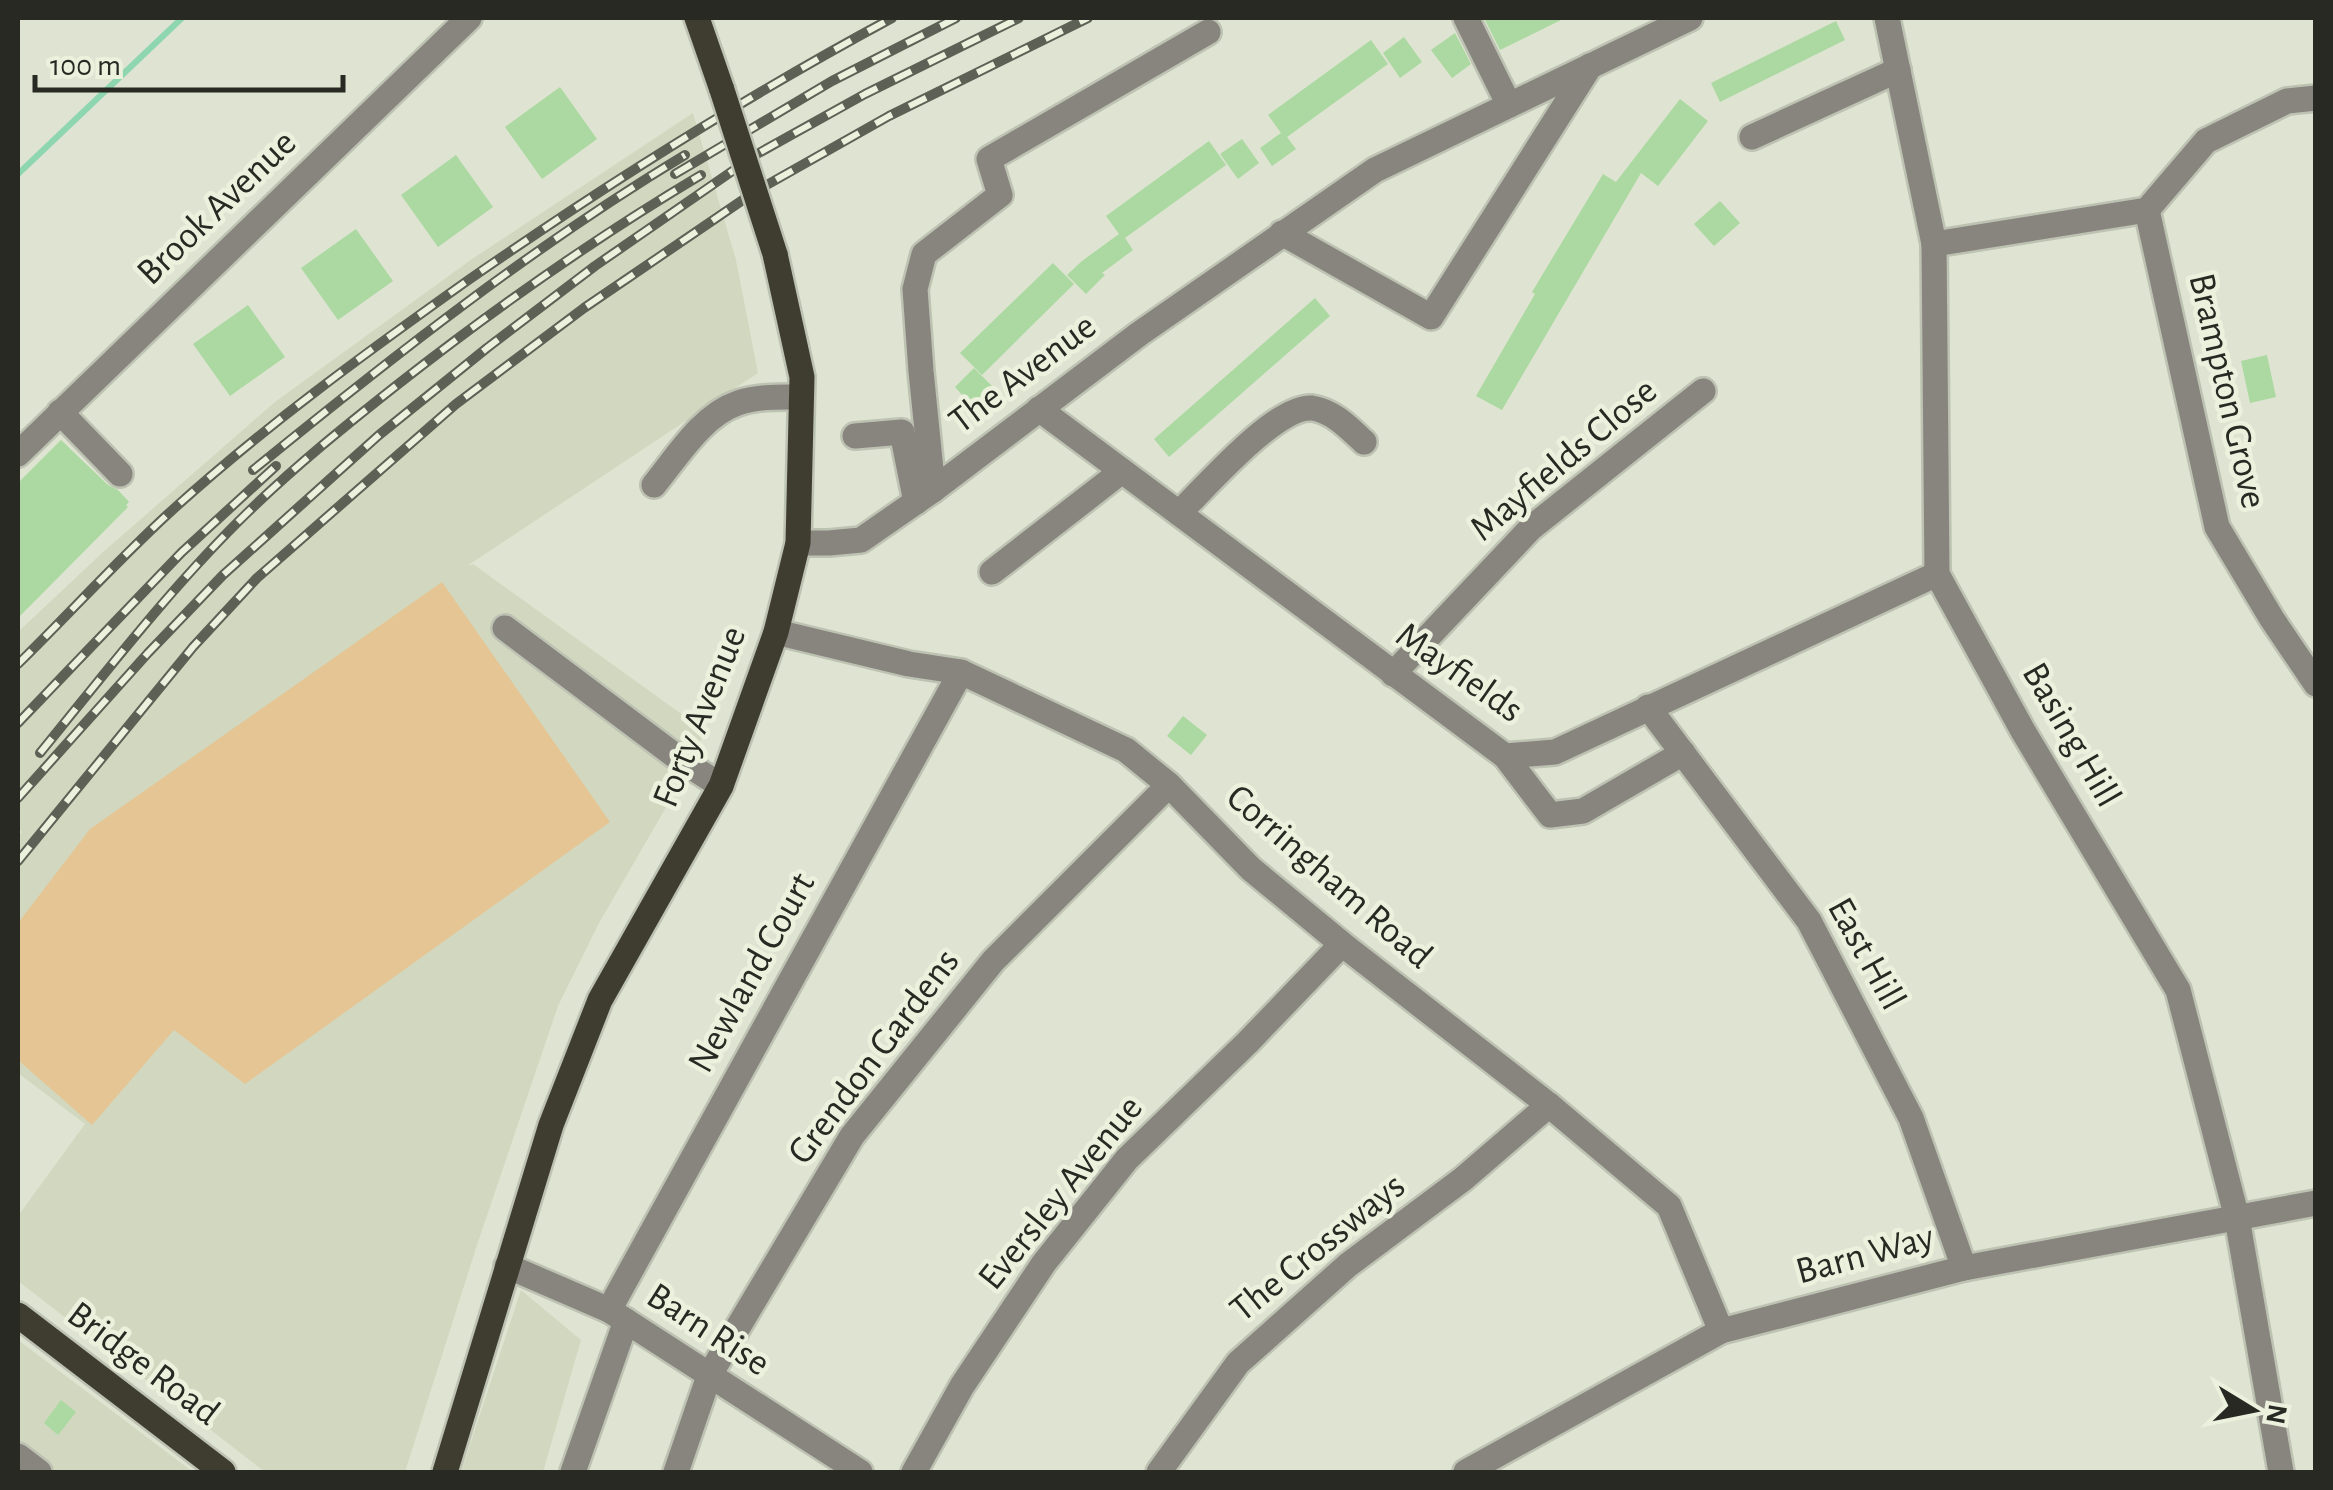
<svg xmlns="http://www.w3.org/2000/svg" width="2333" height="1490" font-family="'Alegreya Sans',sans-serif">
	<rect width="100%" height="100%" fill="#dee4d1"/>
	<g fill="#d1d8bf">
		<path d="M693,113l43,147 22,113 -291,193 6,-2 232,167 -19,42 -87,150 -41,83 -81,239 -72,227h-140l-247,-191v-65l67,-92 -67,-51v-236l4,-5 -4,-4v-196l84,-79 173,-151 197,-143z"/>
		<path d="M521,1290l60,50 -38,132h-82z"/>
		<path d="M18,1340l175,132h-161l-14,-9z"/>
	</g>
	<path fill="#e5c593" d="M442,582l168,240 -365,262 -71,-54 -82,95 -74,-65v-137l72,-94z"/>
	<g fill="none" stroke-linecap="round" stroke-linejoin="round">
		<path stroke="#8ed6af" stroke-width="6" d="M18,174l164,-156"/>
	</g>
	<g fill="#abd9a1">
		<path d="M1484,18h81l-65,32z"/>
		<path d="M1836,21l9,19 -125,62 -9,-19z"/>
		<path d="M1455,33l16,31 -19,14 -21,-28z"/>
		<path d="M1404,37l18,25 -22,16 -17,-25z"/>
		<path d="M1371,40l17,24 -101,73 9,12 -24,17 -12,-18 21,-15 -13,-18z"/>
		<path d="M560,87l37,52 -55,40 -37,-52z"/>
		<path d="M1680,99l28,22 -50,65 -17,-13 -139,237 -26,-14 59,-102 -3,-2 71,-118 13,8z"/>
		<path d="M1242,139l17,24 -21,16 -18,-25z"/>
		<path d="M1209,141l17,24 -101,73 8,12 -31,23 3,2 -19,19 -19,-19 15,-14 37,-27 -13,-18z"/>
		<path d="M456,155l37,52 -55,40 -37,-52z"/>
		<path d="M1720,201l20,22 -26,23 -20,-22z"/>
		<path d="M356,229l37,52 -55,39 -37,-52z"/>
		<path d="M1053,263l21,21 -92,91 -22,-22z"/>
		<path d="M1315,298l15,18 -161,141 -15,-18z"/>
		<path d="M248,305l37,52 -55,39 -37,-52z"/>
		<path d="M2267,355l9,42 -26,6 -9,-42z"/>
		<path d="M974,368l19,19 -20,20 -18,-20z"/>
		<path d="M61,440l47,45 10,5 11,12 -3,3 2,2 -110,111v-135z"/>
		<path d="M1183,716l24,19 -16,20 -24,-19z"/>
		<path d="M61,1400l15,12 -18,23 -14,-12z"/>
	</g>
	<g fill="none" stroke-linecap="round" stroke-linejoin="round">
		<g stroke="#bdc2b2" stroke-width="30">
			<g id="minor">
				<path d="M1466,18l43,87"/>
				<path d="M1887,18l47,226 3,330 86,157 155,259 59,228 44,254"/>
				<path d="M1752,137l146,-67"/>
				<path d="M2147,210l70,317 55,92 44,65"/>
				<path d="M1282,233l149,84 159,-251"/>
				<path d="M1934,244l213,-34 59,-69 81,-40 29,-3"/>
				<path d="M1039,409l466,347 50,-4 382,-178"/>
				<path d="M60,412l60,62"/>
				<path d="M855,436l47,-4 14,70"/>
				<path d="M18,454l451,-436"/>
				<path d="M654,485c23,-28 48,-70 84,-82 20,-7 43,-6 63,-6"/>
				<path d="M933,490l-12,-119 -6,-82 9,-35 76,-59 -11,-36 219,-127"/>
				<path d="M1179,513c26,-25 97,-108 133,-105 21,3 37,20 52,34"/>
				<path d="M798,543h31l32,-3 72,-50 206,-156 236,-164 315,-152"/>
				<path d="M992,572l130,-101"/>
				<path d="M505,628l173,130 43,28"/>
				<path d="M776,632l133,32 52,8 165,78 43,35 82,84 91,75 207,161 120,101 52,125"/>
				<path d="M1393,674l138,-146 172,-137"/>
				<path d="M1648,707l161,214 102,197 53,150"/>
				<path d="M1505,756l45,59 33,-4 100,-58"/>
				<path d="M507,1266l102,44 251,162"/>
				<path d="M609,1310l352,-638"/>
				<path d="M18,1456l21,16"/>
				<path d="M573,1472l53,-151"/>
				<path d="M676,1472l33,-96 143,-240 141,-175 176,-176"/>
				<path d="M914,1472l48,-86 82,-123 83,-104 121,-117 94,-98"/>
				<path d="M1159,1472l79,-109 110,-98 115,-86 86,-74"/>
				<path d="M1466,1472l255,-141 243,-63 352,-65"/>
			</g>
		</g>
		<g stroke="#bdc2b2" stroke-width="30">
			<g id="major">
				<path d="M697,18l25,72"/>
				<path d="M18,1315l205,157"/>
				<path d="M445,1472l106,-347 49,-125 121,-214 55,-154 22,-89 4,-166 -27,-123"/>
			</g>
		</g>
		<use href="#minor" stroke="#87857e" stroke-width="25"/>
		<use href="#major" stroke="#3f3d30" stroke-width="25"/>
		<g stroke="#5d6055" stroke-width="10">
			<g id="rail">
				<path d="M675,174l157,-93 124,-63"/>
				<path d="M253,470c138,-112 279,-223 432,-315"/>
				<path d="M18,664c50,-49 98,-102 150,-150 93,-85 196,-160 299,-233 137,-95 278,-184 425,-263"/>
				<path d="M18,723l164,-171 94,-86"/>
				<path d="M40,753c67,-82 131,-166 207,-240 47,-46 98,-87 150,-128 97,-76 198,-147 304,-210"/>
				<path d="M18,798l130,-145 75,-78 156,-140 108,-87 108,-82 162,-112 108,-60 154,-76"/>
				<path d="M18,861l175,-214 64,-69 199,-174 128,-96 172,-117 133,-75 199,-98"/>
			</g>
		</g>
		<use href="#rail" stroke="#ecf1de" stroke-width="6" stroke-dasharray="19" stroke-linecap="butt"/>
		<g stroke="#bdc2b2" stroke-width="30" stroke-linecap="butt">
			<path id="major-bridge" d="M722,90l53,164"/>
		</g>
		<use href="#major-bridge" stroke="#3f3d30" stroke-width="25"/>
	</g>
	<g text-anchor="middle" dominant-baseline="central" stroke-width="9" stroke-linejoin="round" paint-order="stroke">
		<g font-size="38" fill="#272922" stroke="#ecf1de">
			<text transform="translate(217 208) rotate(-44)">Brook Avenue</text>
			<text transform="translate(1023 374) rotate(-37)">The Avenue</text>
			<text transform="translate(2227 391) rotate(77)">Brampton Grove</text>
			<text transform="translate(1564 460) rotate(-40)">Mayfields Close</text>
			<text transform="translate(1459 673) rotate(35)">Mayfields</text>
			<text transform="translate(700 717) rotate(-68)">Forty Avenue</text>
			<text transform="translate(2071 735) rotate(60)">Basing Hill</text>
			<text transform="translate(1329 877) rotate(41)">Corringham Road</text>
			<text transform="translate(1866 954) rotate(61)">East Hill</text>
			<text transform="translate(752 973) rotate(-61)">Newland Court</text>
			<text transform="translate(874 1057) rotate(-53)">Grendon Gardens</text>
			<text transform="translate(1061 1193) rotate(-51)">Eversley Avenue</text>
			<text transform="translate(1318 1248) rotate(-39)">The Crossways</text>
			<text transform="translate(1865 1255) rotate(-15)">Barn Way</text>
			<text transform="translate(708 1330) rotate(33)">Barn Rise</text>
			<text transform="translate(143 1364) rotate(37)">Bridge Road</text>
		</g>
	</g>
	<rect width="2333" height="1490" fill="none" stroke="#272922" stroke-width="40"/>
	<g transform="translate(2253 1410) rotate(100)" stroke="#ecf1de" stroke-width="8" paint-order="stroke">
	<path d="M0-8L18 38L0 25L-18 38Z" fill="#272922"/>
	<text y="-15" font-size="28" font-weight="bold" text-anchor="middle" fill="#272922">N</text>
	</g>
	<path d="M35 75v15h308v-15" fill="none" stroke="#272922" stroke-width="5"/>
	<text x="50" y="75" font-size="30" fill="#272922" stroke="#ecf1de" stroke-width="8" paint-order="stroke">100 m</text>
</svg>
